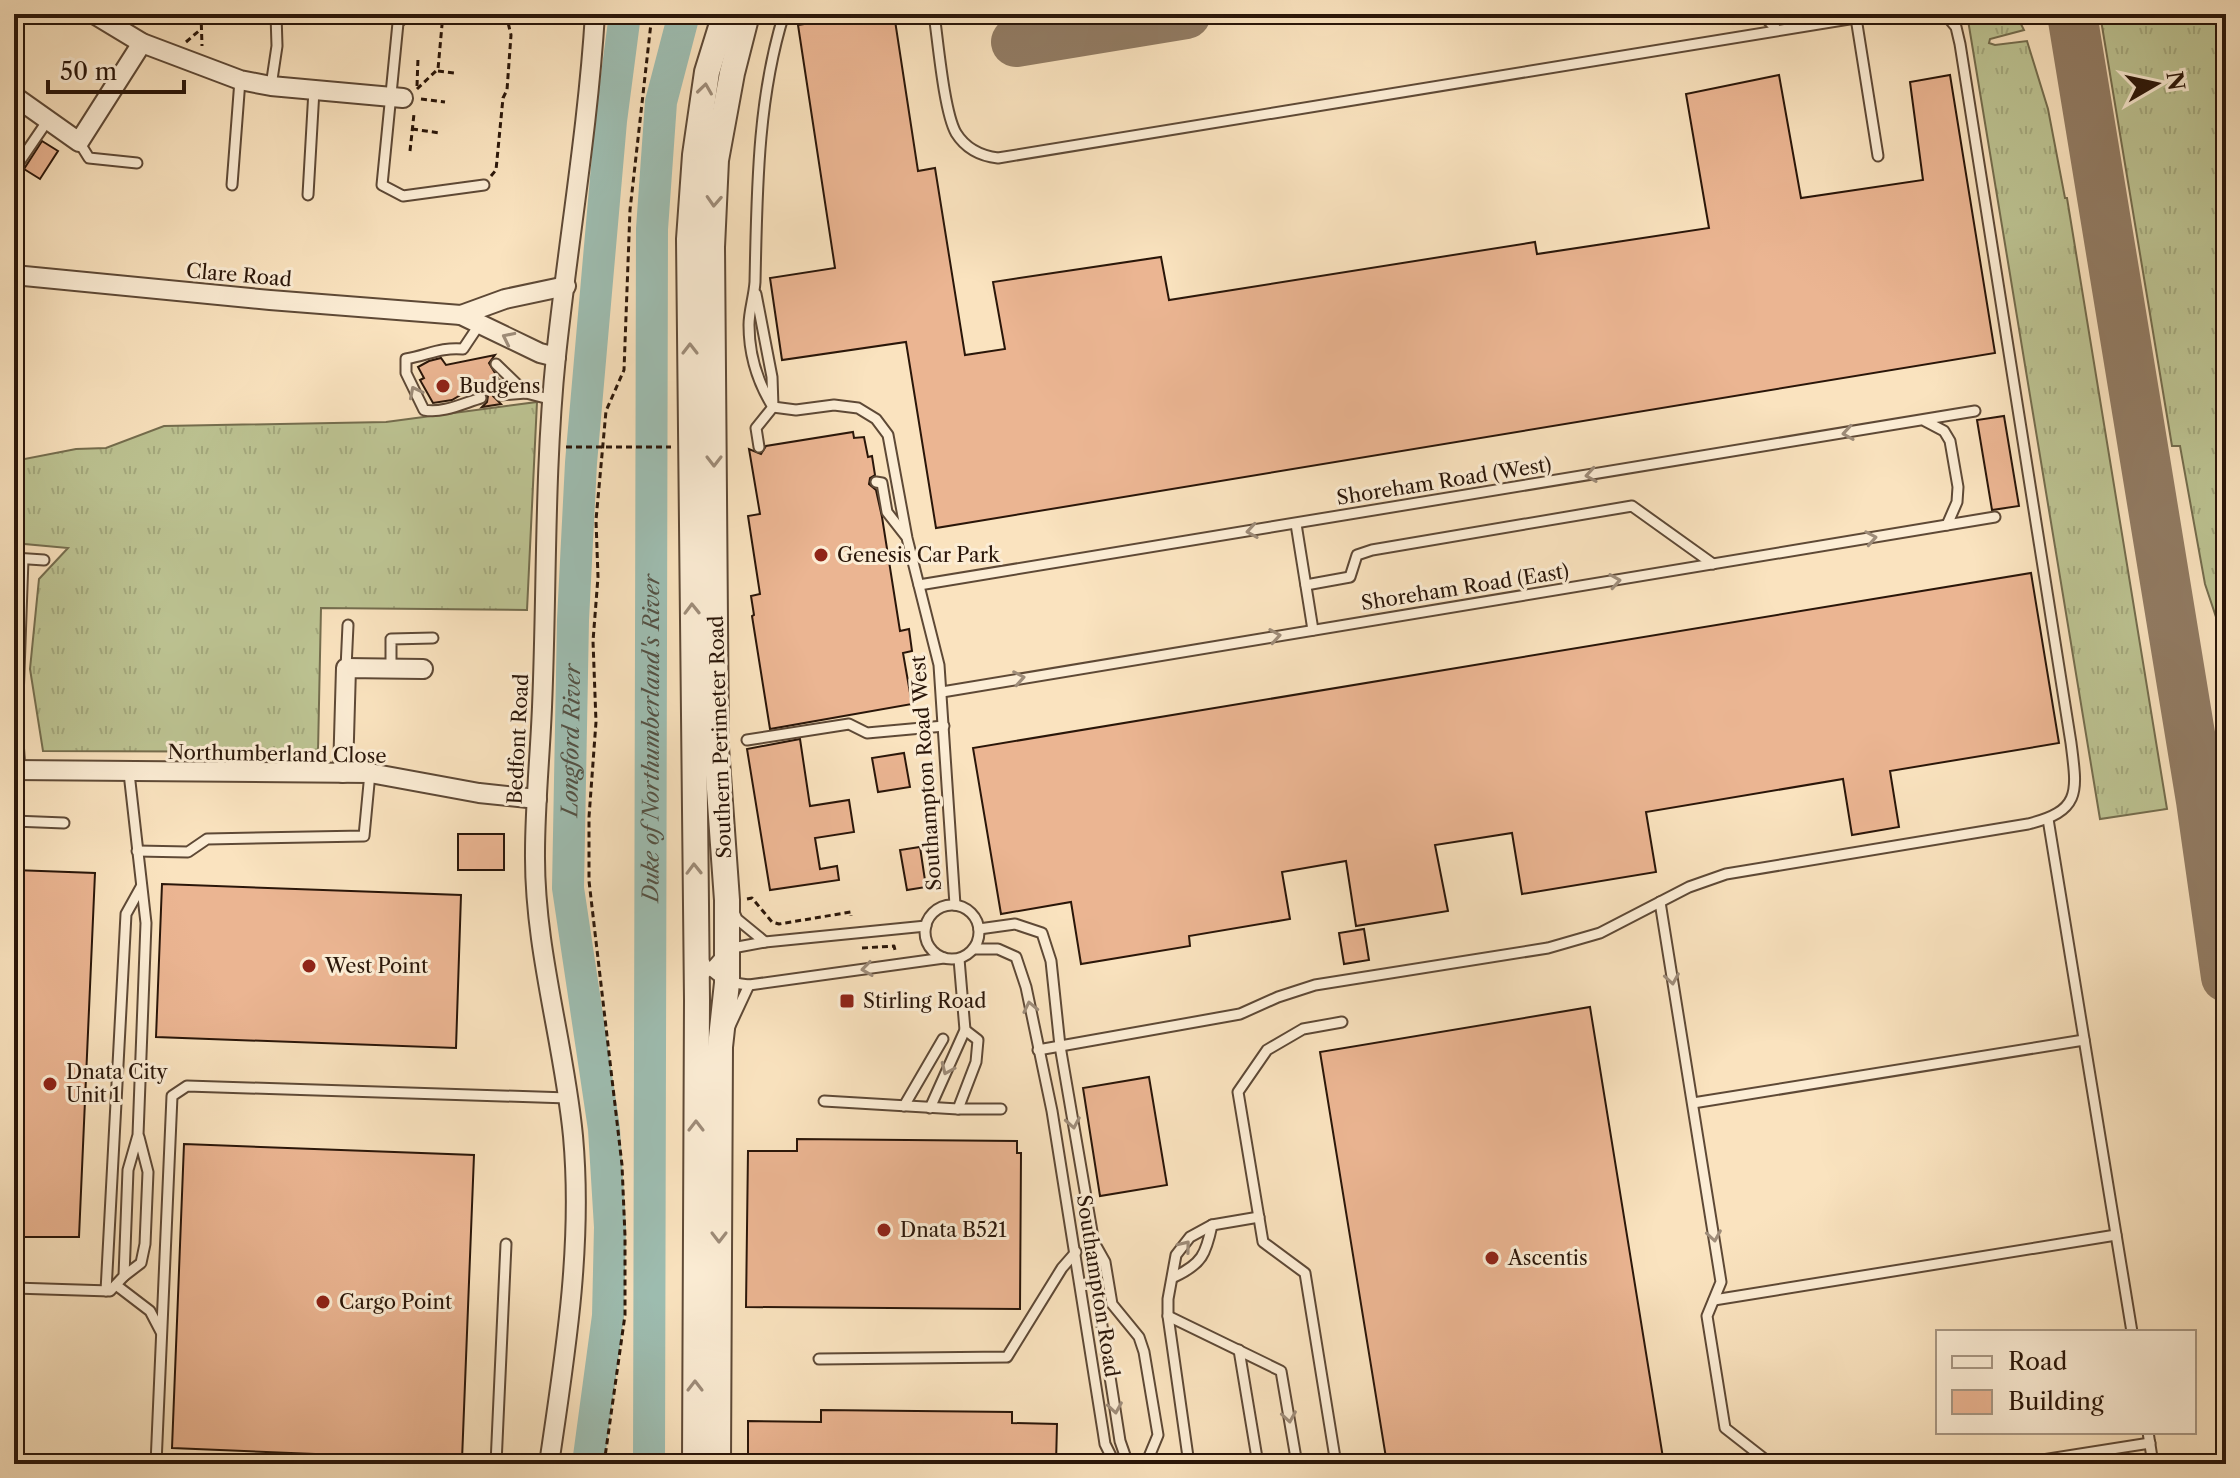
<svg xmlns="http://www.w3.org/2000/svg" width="2240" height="1478" font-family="'Libre Caslon Text',serif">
	<defs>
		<pattern id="grass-tufts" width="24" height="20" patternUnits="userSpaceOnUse" patternTransform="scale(2)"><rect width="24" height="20" fill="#bdc493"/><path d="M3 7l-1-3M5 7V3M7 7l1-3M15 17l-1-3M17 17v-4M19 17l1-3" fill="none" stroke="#a3a87d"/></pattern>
	</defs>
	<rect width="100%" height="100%" fill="#fae3bf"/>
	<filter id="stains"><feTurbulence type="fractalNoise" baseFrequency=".0025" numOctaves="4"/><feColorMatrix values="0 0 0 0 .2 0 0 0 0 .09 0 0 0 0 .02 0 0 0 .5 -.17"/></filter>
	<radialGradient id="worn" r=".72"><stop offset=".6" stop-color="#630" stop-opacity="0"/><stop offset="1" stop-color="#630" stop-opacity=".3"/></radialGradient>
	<g fill="url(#grass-tufts)" stroke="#746d4e" stroke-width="2">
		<path d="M1967,14h49l8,16 -34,9 -1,4 6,2 32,-4 21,68 17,89h2l100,611 -67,10z"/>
		<path d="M2100,14h126v633l-21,-63 -25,-138h-8z"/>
		<path d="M537,402l-10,208 -206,-2 -3,144 -275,-1 -13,-82 9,-90 29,-31 -54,-5 2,-32 -2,-1v-49l62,-12 30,-1 58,-22 222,-4z"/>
	</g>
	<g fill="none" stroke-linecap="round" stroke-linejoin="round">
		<g stroke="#9ebeb2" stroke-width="32">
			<path id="s1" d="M588,1464l20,-148 2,-89 -6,-98 -36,-241 5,-268 8,-157 30,-342 14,-107"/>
			<path id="s2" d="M649,1464l3,-1235 9,-127 23,-88"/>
		</g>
		<g stroke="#927c64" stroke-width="50">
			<path d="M2072,14l129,787 25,176"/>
			<path d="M1016,42l170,-28"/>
		</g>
	</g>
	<g fill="#ebb592" stroke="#2a1609" stroke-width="2">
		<path d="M867,14h27l24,157 17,-3 30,187 40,-6 -12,-67 168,-25 8,43 366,-58 2,12 172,-26 -23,-134 93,-19 22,123 122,-18 -13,-98 40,-7 45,278 -1059,175 -30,-186 -124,18 -12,-82 65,-10 -37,-243z"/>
		<path d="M42,141l16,10 -18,28 -16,-10z"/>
		<path d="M495,355l-6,8 9,15 -6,6 1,12 8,8 -19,3 5,-5 1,-6 -3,-4 -5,-1 -1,-7 -27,16 -19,3 -13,-23 4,-2 -6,-11 11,-6 12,-3 5,7z"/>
		<path d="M2004,416l15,90 -27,4 -15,-90z"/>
		<path d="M853,432l1,6 10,-1 4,20 4,-1 3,19 -5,3 -1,6 7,6 6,27 18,114 9,-2 3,22 -9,2 9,51 -142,25 -18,-113 2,-1 -3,-19 9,-2 -12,-78 12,-2 -11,-65 12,5 5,-8z"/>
		<path d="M2031,573l28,170 -169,28 9,56 -47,8 -9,-56 -197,33 10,60 -134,22 -10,-61 -77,12 13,66 -92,15 -10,-65 -64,11 8,47 -101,17 1,10 -109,18 -10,-62 -70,12 -28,-166z"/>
		<path d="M800,739l10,67 39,-6 5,32 -39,6 5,31 17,-3 2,14 -69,10 -23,-141z"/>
		<path d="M904,753l6,34 -32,5 -6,-34z"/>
		<rect x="458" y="834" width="46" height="36"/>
		<path d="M920,847l6,40 -19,3 -7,-40z"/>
		<path d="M14,870l81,3 -16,364h-65z"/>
		<path d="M162,884l299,11 -5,153 -300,-11z"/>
		<path d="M1364,929l5,31 -25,4 -5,-31z"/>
		<path d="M1590,1007l74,457h-277l-67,-412z"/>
		<path d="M1149,1077l18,108 -67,11 -17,-108z"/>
		<path d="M797,1139l220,2v12h4l-1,156 -274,-2 2,-156h49z"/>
		<path d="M184,1144l290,11 -12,305 -290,-12z"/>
		<path d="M821,1410l191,2v11l45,1 -1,40h-308v-43l73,1z"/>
	</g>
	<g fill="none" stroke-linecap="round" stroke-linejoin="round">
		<g stroke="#5e4936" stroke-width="13">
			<g id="service">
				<path d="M408,14l-10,9 -16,162 21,11 81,-11"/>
				<path d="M934,14c4,27 10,98 22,119 10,16 25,23 42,25l882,-144"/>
				<path d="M1762,14l15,16"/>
				<path d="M1856,18l22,138"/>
				<path d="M271,86l6,-40 -1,-32"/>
				<path d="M79,142l10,16 48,5"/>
				<path d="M18,164l30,-44"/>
				<path d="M232,185l8,-105"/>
				<path d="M308,195l6,-105"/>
				<path d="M756,294l16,83 1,30 -17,21 3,19"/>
				<path d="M496,364l30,29"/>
				<path d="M499,385l20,6"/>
				<path d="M500,395l26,-2 27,7"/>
				<path d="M481,398c-17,5 -39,16 -57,12l-18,-37v-14c22,-4 35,-12 57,-10l18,-27"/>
				<path d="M773,407l23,3 38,-5 24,3 18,11 12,16 19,103 32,127 16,240"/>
				<path d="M773,407c-15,-24 -24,-53 -24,-82 0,-14 5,-28 6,-43 2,-89 2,-182 29,-268"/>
				<path d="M1925,421l19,10 6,10 8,46 -1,15 -10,23"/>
				<path d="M876,482l6,1 5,29 18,23"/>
				<path d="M1296,524l17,106"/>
				<path d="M14,558l30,2"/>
				<path d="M919,585l1056,-174"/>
				<path d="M1306,585l44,-8 7,-22 15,-5 260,-44 81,58"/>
				<path d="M346,668l2,-43"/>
				<path d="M391,668v-29l42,-1"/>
				<path d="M942,692l1053,-175"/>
				<path d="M747,740l102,-16 18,9 77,-7"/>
				<path d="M20,770l-3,-43 6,-168"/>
				<path d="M2048,819l84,513"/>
				<path d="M14,821l50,2"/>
				<path d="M137,851l51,1 19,-13 157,-3 6,-63"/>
				<path d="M1660,902l61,380 -14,34 18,112 46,36"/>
				<circle cx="952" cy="932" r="27"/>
				<path d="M734,912l3,7 28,23"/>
				<path d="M979,929l36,-5 27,9 9,28 9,85 34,197 4,57 22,141 8,23"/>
				<path d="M974,949h24l18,8 10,30 26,124 51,320 2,13 10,20"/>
				<path d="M703,960c11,19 26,23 46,25l195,-27"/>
				<path d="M706,973l21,-24 38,-7 161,-16"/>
				<path d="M730,1026l19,-41"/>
				<path d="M1038,1050l202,-36 38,-17 37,-12 233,-37 52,-15 89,-46 37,-13 302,-50c54,-13 49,-33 43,-81l-111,-699 -4,-17 -11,-13"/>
				<path d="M824,1101l134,8h43"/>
				<path d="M1693,1103l391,-63"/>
				<path d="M904,1106l39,-67"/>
				<path d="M930,1108l35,-78 -6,-71"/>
				<path d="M958,1109l18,-47 2,-22 -13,-10"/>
				<path d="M1096,1246l9,16 7,42 27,33 5,15 14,83 -12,29"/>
				<path d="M124,1276l17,-13 4,-19 3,-72 -9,-35"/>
				<path d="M1174,1277c28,-13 32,-23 38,-52"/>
				<path d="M116,1285l34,26 11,21"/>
				<path d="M14,1288l96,3 14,-15 4,-106 10,-35 8,-212 -17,-150"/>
				<path d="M106,1291l20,-377 15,-27"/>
				<path d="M1714,1300l402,-65"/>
				<path d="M1168,1316l113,55 16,93"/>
				<path d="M1239,1350l19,114"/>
				<path d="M819,1359l188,-2 55,-89 14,-16"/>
				<path d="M2148,1432l5,32"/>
				<path d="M156,1464l16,-368 15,-10 381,12"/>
				<path d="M496,1464l10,-220"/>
				<path d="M1189,1464l-21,-148v-17l8,-44 14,-18 22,-12 47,-8"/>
				<path d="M1336,1464l-31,-191 -42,-31 -25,-150 29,-42 36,-21 39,-7"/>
				<path d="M2016,1464l134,-21"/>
			</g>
		</g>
		<g stroke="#5e4936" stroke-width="22">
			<g id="minor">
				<path d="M94,14l48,29 98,37 31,6 132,12"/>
				<path d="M14,96l65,46 63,-99"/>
				<path d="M14,275l256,25 191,15 79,38 16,4"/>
				<path d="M461,315l44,-16 61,-13"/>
				<path d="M14,770l356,3 109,20 58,6"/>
				<path d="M343,773l3,-105 77,1"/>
				<path d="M549,1464c16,-108 34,-218 24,-328 -9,-94 -39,-187 -38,-283 0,-48 5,-97 7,-146 5,-117 2,-234 14,-351 12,-114 32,-227 39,-342"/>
			</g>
		</g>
		<g stroke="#5e4936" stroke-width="28">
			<g id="tertiary">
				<path d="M695,1464l2,-464 -8,-761 6,-84 12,-83 18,-58"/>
				<path d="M718,1464l2,-417 7,-64v-83l-11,-153 -4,-500 4,-87 16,-87 15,-59"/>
			</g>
		</g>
		<g stroke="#2a1609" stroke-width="3" stroke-dasharray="6 4" stroke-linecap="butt">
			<path d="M201,14l1,32"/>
			<path d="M186,42l15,-13"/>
			<path d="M438,71l16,2"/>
			<path d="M417,86l1,-28"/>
			<path d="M417,89l21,-20 5,-55"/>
			<path d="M421,99l24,3"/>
			<path d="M412,129l28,4"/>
			<path d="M410,151l4,-37"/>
			<path d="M491,176l5,-6 7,-72 4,-8 4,-55 -5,-21"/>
			<path d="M566,447h105"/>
			<path d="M747,899l5,-1 20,24 7,2 72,-12v4"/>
			<path d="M862,948l32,-2 1,4"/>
			<path d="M604,1464l21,-149v-79l-3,-71 -33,-284v-64l7,-95 -3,-81 5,-64 -2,-57 10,-109 18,-41 6,-160 22,-196"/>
		</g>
		<use href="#service" stroke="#fcedd5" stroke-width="9"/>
		<use href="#minor" stroke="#fcedd5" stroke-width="18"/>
		<use href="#tertiary" stroke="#fcedd5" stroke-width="24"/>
	</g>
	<defs><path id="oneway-chevron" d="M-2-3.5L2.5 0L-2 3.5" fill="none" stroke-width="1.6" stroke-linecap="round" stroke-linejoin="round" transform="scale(2)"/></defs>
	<g stroke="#9e8c79">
		<use href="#oneway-chevron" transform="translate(705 89) rotate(-82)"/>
		<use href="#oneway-chevron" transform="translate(714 201) rotate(93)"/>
		<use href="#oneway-chevron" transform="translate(508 338) rotate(-154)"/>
		<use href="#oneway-chevron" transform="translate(690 349) rotate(-90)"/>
		<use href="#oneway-chevron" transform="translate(415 392) rotate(-117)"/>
		<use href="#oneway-chevron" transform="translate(1848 433) rotate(171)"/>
		<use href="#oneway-chevron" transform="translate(714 461) rotate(90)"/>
		<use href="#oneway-chevron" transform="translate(1591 475) rotate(171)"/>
		<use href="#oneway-chevron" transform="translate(1252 531) rotate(171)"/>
		<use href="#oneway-chevron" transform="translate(1871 538) rotate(-10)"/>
		<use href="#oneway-chevron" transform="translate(1615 581) rotate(-9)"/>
		<use href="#oneway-chevron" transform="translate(692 609) rotate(-91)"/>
		<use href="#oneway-chevron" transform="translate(1275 636) rotate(-9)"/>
		<use href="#oneway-chevron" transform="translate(1019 678) rotate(-10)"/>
		<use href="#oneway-chevron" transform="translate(694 869) rotate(-91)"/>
		<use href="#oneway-chevron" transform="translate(867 969) rotate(172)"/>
		<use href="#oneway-chevron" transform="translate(1672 979) rotate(81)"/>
		<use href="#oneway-chevron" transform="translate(1030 1007) rotate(-102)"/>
		<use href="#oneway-chevron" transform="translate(947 1069) rotate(114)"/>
		<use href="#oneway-chevron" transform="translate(1073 1123) rotate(80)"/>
		<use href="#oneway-chevron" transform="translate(696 1126) rotate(-90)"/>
		<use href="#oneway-chevron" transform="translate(1714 1236) rotate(81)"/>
		<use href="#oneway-chevron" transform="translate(719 1237) rotate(90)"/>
		<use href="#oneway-chevron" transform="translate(1185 1246) rotate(-51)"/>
		<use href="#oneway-chevron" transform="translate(695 1386) rotate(-90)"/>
		<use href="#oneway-chevron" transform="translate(1115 1408) rotate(81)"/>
		<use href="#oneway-chevron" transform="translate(1289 1417) rotate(81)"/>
	</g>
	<g fill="#8f2418" stroke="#fcedd5" stroke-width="3">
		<circle cx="443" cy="386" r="8"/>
		<circle cx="821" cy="555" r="8"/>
		<circle cx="309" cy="966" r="8"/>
		<rect x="839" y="993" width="16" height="16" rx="4"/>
		<circle cx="50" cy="1084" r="8"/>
		<circle cx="884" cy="1230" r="8"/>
		<circle cx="1492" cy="1258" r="8"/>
		<circle cx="323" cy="1302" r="8"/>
	</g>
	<g text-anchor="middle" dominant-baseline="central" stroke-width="6" stroke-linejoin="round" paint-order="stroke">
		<g font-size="20" fill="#2a1609" stroke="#fcedd5">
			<text transform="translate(239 275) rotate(5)">Clare Road</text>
			<text transform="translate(1444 481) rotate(-9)">Shoreham Road (West)</text>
			<text transform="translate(1465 587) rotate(-9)">Shoreham Road (East)</text>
			<text transform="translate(720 737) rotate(-92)">Southern Perimeter Road</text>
			<text transform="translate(518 739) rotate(-87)">Bedfont Road</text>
			<text transform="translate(277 754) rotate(1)">Northumberland Close</text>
			<text transform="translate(926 773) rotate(-94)">Southampton Road West</text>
			<text transform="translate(1098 1286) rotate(81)">Southampton Road</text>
		</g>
		<g font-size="20" fill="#2a1609" stroke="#fcedd5" text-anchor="start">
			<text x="459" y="386">Budgens</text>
			<text x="837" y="555">Genesis Car Park</text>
			<text x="325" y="966">West Point</text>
			<text x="863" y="1001">Stirling Road</text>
			<text x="66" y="1072">Dnata City<tspan x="66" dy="23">Unit 1</tspan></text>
			<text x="900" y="1230">Dnata B521</text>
			<text x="1508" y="1258">Ascentis</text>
			<text x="339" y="1302">Cargo Point</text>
		</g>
		<g font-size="22" font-style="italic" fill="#535144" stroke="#fcedd5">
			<text stroke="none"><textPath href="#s2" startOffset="726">Duke of Northumberland's River</textPath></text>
			<text stroke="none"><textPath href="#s1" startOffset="728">Longford River</textPath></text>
		</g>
	</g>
	<rect width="2240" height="1478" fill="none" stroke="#fae3bf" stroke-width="48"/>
	<rect x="16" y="16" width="2208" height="1446" fill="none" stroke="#2a1609" stroke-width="4"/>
	<rect x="24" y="24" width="2192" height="1430" fill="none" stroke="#2a1609" stroke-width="2"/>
	<rect x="1936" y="1330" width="260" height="104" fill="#fcedd5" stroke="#a89783" stroke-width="2"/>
	<rect x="1952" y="1356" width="40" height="12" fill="#fcedd5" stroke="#a89783" stroke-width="2"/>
	<text x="2008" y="1370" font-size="24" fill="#2a1609">Road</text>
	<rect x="1952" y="1390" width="40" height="24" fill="#ebb592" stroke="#a89783" stroke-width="2"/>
	<text x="2008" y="1410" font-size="24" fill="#2a1609">Building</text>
	<g transform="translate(2156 84) rotate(81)" stroke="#fcedd5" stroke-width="6" paint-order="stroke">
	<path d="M0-6L14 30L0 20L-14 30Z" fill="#2a1609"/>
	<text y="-12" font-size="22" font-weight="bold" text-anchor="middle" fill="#2a1609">N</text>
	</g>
	<path d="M48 80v12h136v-12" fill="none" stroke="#2a1609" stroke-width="4"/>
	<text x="60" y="80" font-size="24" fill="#2a1609" stroke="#fcedd5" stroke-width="6" paint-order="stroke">50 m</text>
	<rect width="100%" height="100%" filter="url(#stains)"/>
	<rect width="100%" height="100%" fill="url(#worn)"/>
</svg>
